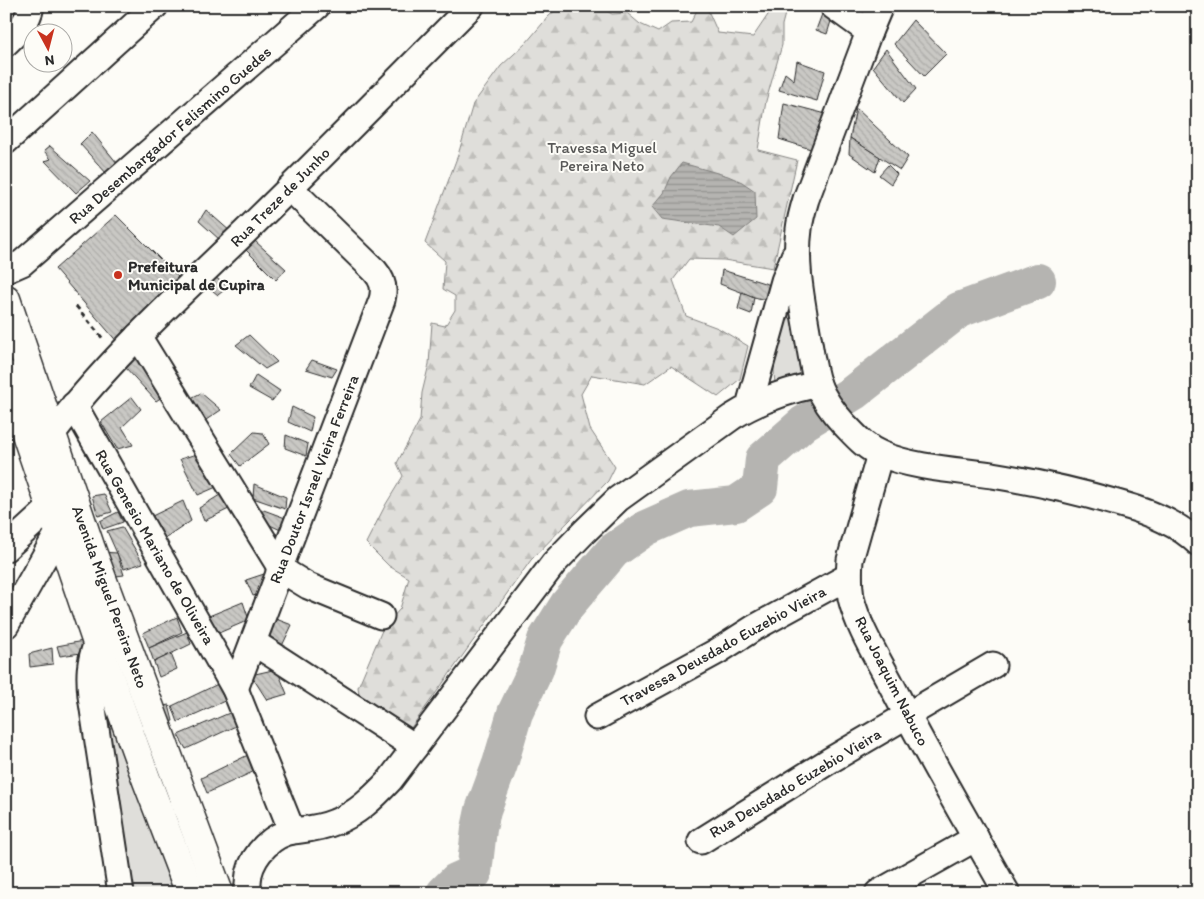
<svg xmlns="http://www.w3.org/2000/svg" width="1204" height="899" font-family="Itim,sans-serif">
	<defs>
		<pattern id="forest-firs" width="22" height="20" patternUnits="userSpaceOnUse" patternTransform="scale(1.25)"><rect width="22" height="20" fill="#dfdeda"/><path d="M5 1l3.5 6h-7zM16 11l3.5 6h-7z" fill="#c0bfbb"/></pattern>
		<pattern id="water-rules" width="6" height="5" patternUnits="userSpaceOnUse" patternTransform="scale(1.25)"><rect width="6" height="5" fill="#b5b4b1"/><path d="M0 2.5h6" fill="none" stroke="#939390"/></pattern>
		<pattern id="building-back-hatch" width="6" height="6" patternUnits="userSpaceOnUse" patternTransform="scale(1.25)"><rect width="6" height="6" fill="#c9c8c4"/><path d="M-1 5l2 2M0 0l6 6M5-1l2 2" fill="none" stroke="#adaca9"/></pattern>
	</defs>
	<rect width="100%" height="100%" fill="#fdfcf7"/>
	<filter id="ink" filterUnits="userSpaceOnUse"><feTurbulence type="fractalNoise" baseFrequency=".02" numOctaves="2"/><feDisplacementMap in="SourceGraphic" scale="10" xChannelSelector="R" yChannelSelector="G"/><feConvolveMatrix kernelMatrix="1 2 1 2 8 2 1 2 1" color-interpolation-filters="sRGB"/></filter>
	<g filter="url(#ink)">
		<g fill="#dfdeda" stroke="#858482">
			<path d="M785,316l14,6 -3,19 7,13 -3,14v12l-25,6 -2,-31 7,-11 -2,-16z"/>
			<path d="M99,661l84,232h-68z"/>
		</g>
		<path fill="url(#forest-firs)" stroke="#858482" d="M560,6h38l14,8 15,-1 13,11 18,8 13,-9 20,-1 8,-16h7l12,27 35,4 21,-31h13l-5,19v20l-16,56 -8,49 39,10 -24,108 -49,-8 -35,-1 -16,21 13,36 32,12 30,18 -8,33 -22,18 -47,-31 -26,18 -53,-9 -11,19 9,35 25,38 -7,14 -77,79 -123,172 -48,-32 -2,-13 25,-59 17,-19 9,-31 -20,-12 -23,-23 20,-39 17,-28 -6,-13 23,-43 2,-27 7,-29 3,-41 13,3 10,-16v-14l-12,-7 2,-28 -20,-18 33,-88 15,-51 28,-38 25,-23 22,-26z"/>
		<path fill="url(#water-rules)" stroke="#7e7d7b" d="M682,163l46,13 14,6 13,9 1,28 -22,18 -15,-10 -57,-8 -10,-12 12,-14 7,-16z"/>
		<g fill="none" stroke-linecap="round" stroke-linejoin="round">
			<path stroke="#b5b4b1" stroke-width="36" d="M444,893l12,-12 18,-8 5,-44 4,-19 17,-46 15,-51 21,-44 9,-29 22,-35 46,-54 33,-23 43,-19 47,-5 24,-16 3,-29 41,-36 49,-30 106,-83 79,-29"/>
		</g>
		<g fill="url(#building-back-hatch)" stroke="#2b2b2b">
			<path d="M822,14l10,4 -5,16 -11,-4z"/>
			<path d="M913,20l33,34 -22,22 -30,-32z"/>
			<path d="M886,49l30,40 -13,14 -30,-36z"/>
			<path d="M797,61l28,10 -8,30 -38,-11 6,-17 9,7z"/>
			<path d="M784,103l46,12 -10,37 -41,-13z"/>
			<path d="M856,108l52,49 -8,13 -50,-32z"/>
			<path d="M92,132l25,31 -10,11 -27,-30z"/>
			<path d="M850,138l30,19 -5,15 -26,-18z"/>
			<path d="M50,146l40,35 -14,12 -31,-32 6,-2 -7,-8z"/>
			<path d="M888,165l9,9 -6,10 -12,-9z"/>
			<path d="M206,210l25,22 -11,8 -21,-19z"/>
			<path d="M116,215l66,66 -63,63 -64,-75z"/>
			<path d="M255,241l31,28 -10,11 -30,-30z"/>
			<path d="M722,270l52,16 -4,15 -16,-4 -34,-13z"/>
			<path d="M215,277l13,10 -10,8 -11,-9z"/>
			<path d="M742,292l12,5 -3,17 -13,-5z"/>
			<path d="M249,335l28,27 -12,7 -29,-24z"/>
			<path d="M139,352l32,39 -15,10 -31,-34z"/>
			<path d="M312,360l25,9 -5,8 -26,-8z"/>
			<path d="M256,375l24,16 -8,10 -23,-13z"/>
			<path d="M201,393l20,17 -15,10 -17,-21z"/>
			<path d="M132,397l9,12 -19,18 11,18 -16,4 -16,-27z"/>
			<path d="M292,407l21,10 -3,15 -22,-10z"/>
			<path d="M254,432l9,1 6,11 -29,22 -9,-12z"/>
			<path d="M286,435l22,9 -2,12 -21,-8z"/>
			<path d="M200,453l21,32 -23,10 -18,-36z"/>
			<path d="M254,484l32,13 -1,12 -32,-11z"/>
			<path d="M223,493l10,14 -29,14 -5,-13z"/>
			<path d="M104,494l8,18 -14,4 -6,-20z"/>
			<path d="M183,501l8,20 -28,19 -15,-22z"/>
			<path d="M261,509l27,10 -3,13 -26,-12z"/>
			<path d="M118,512l5,10 -20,7 -3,-8z"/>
			<path d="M122,527l21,36 -19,6 -17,-38z"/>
			<path d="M101,552l16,1 7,22 -16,2z"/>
			<path d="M273,571l-8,21 -12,4 -7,-16z"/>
			<path d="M243,602l6,18 -35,15 -10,-17z"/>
			<path d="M177,617l5,15 -33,16 -6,-15z"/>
			<path d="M276,619l16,6 -11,23 -18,-9z"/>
			<path d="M187,632l4,12 -37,18 -5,-14z"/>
			<path d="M83,641l-2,12 -21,3 -3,-10z"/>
			<path d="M52,648l1,16 -23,3 -1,-13z"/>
			<path d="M171,654l6,15 -18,8 -5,-15z"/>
			<path d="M277,669l10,25 -20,6 -16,-25z"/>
			<path d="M220,683l9,16 -51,23 -6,-16z"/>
			<path d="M169,705l4,16 -9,2 -7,-16z"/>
			<path d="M234,711l4,14 -52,24 -8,-14z"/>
			<path d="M252,753l5,17 -50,23 -6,-15z"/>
		</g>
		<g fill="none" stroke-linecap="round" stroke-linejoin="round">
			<g stroke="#2b2b2b" stroke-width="29">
				<g id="minor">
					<path d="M833,6l36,26"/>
					<path d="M880,6l-11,26 -63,167c-3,10 -6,20 -7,30 -5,36 3,72 9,108 3,16 5,34 10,48 6,15 15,27 25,38 11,11 22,25 38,31 33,14 75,16 111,21 43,7 84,16 125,28 26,7 61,20 81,40"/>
					<path d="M6,43c12,-11 22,-21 25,-37"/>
					<path d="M6,141l149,-135"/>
					<path d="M6,270l16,-7 295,-257"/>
					<path d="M138,336l142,231 10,8 18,11 73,30"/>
					<path d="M74,405l161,284 57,142"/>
					<path d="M749,406l35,-125 10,-25"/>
					<path d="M52,434c57,-75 127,-138 194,-203 76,-74 150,-150 225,-225"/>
					<path d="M880,454l-30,106c-1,13 -1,26 1,38 7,29 26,59 40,86 36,71 77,140 116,209"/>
					<path d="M6,548l45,-41"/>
					<path d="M6,625l53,-94"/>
					<path d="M253,642l162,105"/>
					<path d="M97,643c-8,19 -8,33 -6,53l30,197"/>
					<path d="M235,689l43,-113 2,-9 102,-267c3,-12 1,-20 -7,-29l-85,-83"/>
					<path d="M597,717l121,-66 36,-23 95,-52"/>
					<path d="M701,841l128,-80 164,-96"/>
					<path d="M247,893c1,-6 1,-13 2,-19 5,-21 24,-40 45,-43 14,-2 27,-3 41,-9 22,-8 39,-25 55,-42l164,-217 31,-32 33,-32 114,-82c27,-17 54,-26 86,-33"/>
					<path d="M878,893l98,-55"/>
				</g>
			</g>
			<g stroke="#2b2b2b" stroke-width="31">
				<g id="secondary">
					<path d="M6,299l85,250 128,344"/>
					<path d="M6,375l91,268 50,138 43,112"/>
				</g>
			</g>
			<path stroke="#2b2b2b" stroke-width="3" stroke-dasharray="5 4" stroke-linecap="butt" d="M76,306l28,34"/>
			<use href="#minor" stroke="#fdfcf7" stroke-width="25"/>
			<use href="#secondary" stroke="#fdfcf7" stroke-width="28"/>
		</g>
	</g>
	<circle fill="#c8321e" stroke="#fdfcf7" stroke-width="2" cx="118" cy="275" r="5"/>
	<g text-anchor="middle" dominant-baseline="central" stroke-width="4" stroke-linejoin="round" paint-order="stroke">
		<g font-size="16" fill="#2b2b2b" stroke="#fdfcf7">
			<text transform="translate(170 135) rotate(-41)">Rua Desembargador Felismino Guedes</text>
			<text transform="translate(280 197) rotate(-45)">Rua Treze de Junho</text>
			<text transform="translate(314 479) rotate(-69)">Rua Doutor Israel Vieira Ferreira</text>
			<text transform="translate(155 547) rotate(60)">Rua Genesio Mariano de Oliveira</text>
			<text transform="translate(110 597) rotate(70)">Avenida Miguel Pereira Neto</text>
			<text transform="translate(723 646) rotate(-29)">Travessa Deusdado Euzebio Vieira</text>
			<text transform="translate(892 681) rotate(63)">Rua Joaquim Nabuco</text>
			<text transform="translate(795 783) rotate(-31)">Rua Deusdado Euzebio Vieira</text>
		</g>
		<g font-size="16" fill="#585857" stroke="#fdfcf7">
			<text x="602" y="147">Travessa Miguel<tspan x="602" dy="18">Pereira Neto</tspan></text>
		</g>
		<g font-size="16" font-weight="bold" fill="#2b2b2b" stroke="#fdfcf7" text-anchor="start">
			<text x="128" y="266">Prefeitura<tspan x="128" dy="18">Municipal de Cupira</tspan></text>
		</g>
	</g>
	<rect width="1204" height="899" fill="none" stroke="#fdfcf7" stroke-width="25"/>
	<rect x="12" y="12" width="1179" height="874" fill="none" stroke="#2b2b2b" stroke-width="2" filter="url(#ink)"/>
	<g transform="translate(48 48) rotate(173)"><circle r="24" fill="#fdfcf7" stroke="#a9a8a5"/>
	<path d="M0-4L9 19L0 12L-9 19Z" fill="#c8321e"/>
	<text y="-8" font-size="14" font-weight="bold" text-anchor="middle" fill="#2b2b2b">N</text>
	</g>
</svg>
